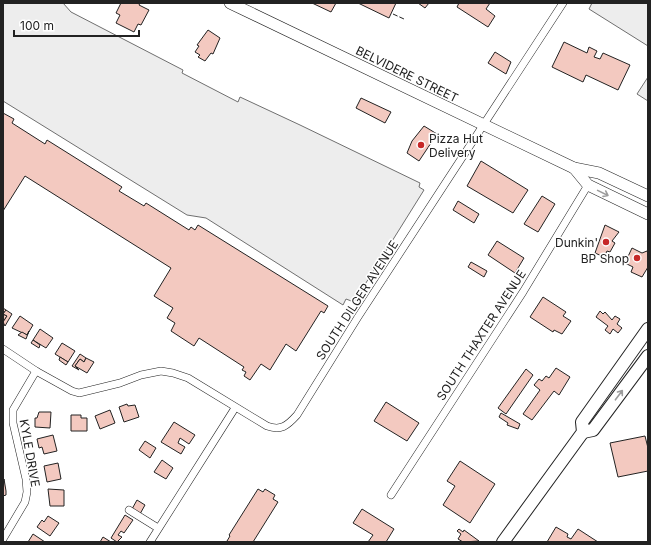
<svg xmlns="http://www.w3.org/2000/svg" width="651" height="545" font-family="Inter,sans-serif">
	<rect width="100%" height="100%" fill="#fff"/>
	<g fill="#ededed" stroke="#6f6f6f">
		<path d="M3,3h60l8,9 112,58 -1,3 56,29 2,-5 60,28 120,58 -1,4 5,3 -70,112 -8,-3 -3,6 -137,-87 -19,-3 -184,-114z"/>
		<path d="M592,3h56v43l-59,-37z"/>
		<path d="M648,77v24l-11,-7z"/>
	</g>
	<g fill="#f3c9c0" stroke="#222">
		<path d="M121,3h19l-1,2 10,5 -8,15 -3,-1 -4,8 -18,-9 4,-8 -4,-2z"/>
		<path d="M312,3h24l-5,9z"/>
		<path d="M358,3h38l-7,15z"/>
		<path d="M418,3h11l-4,5z"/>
		<path d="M459,3h31l-4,6 9,7 -7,11 -31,-20z"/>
		<path d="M208,30l12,8 -7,16 -2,-1 -6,8 -7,-4 2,-2 -5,-3 4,-6 -2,-1z"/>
		<path d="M564,42l23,11 2,-6 8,4 -3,6 6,2 3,-6 27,12 -12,25 -32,-15 -3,7 -31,-15z"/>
		<path d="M495,52l16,10 -5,12 -18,-11z"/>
		<path d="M361,98l30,14 -6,11 -29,-15z"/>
		<path d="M3,113l11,6 -2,4 33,21 2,-4 75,47 -3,4 25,15 2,-3 43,27 2,-3 4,3 3,-5 130,81 -4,7 -3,-2 -25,40 -10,-7 -16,26 -9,-6 -11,16 -6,-4 2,-4 -4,-2 2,-3 -45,-29 -5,8 -23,-15 4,-8 -8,-5 6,-10 -19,-12 17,-28 -146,-92 -22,35z"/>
		<path d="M424,126l13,8 -18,27 -12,-8 5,-12z"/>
		<path d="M481,161l47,29 -15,23 -46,-27z"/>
		<path d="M542,196l13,8 -17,28 -14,-8z"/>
		<path d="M458,201l21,13 -5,9 -21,-13z"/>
		<path d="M605,225l14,7 -7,9 3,2 -5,9 -3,-1 -3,6 -9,-4z"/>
		<path d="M497,241l27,17 -9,15 -27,-18z"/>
		<path d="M632,248l10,5 5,-2 1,2v14l-6,10 -11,-5 2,-5 -8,-4z"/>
		<path d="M471,262l16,9 -3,6 -16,-10z"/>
		<path d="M543,297l23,15 -3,4 8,5 -9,13 -8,-4 -1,2 -23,-15z"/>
		<path d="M3,308l3,2 -3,4 4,2 -4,6z"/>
		<path d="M6,310l6,4 -7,12 -2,-4 4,-6 -4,-2z"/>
		<path d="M600,311l3,3 2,-2 7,8 3,-4 5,3 -3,5 5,4 -4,5 -5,-4 -3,5 -5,-4 3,-4 -12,-9z"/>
		<path d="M20,316l13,9 -6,10 -15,-7z"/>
		<path d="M40,329l13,9 -7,10 -13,-8z"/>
		<path d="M29,331l-3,8 -8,-4 4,-3 5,3z"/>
		<path d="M33,340l7,5 -1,3 -8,-5z"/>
		<path d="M62,343l13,8 -7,11 -13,-8z"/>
		<path d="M80,354l6,4 -2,4 -4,-3 -5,7 4,4 -7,-4z"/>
		<path d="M60,357l8,5 -2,3 -7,-5z"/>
		<path d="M86,358l8,4 -7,11 -12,-7 5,-7 4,3z"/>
		<path d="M556,368l14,9 -11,18 -5,-4 -22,29 -9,-6 17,-24 -6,-5 5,-6 3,2 4,-5 3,2z"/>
		<path d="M526,369l7,6 -27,39 -8,-6z"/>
		<path d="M386,402l33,21 -12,18 -33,-20z"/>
		<path d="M127,404l1,2 7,-1 4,12 -15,5 -5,-15z"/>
		<path d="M110,410l5,13 -15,6 -5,-13z"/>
		<path d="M39,412h12l-1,16 -15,-1v-9h2z"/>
		<path d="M501,413l19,11 -2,5 -11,-4 1,-2 -9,-6z"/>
		<path d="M71,415h10v3h6v13h-16z"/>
		<path d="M174,422l21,13 -6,9 -9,-6 -2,5 7,4 -4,7 -20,-12z"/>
		<path d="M53,435l4,16 -13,3 -2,-7 -3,1 -2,-9z"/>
		<path d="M645,436l3,12v23l-30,6 -8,-34z"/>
		<path d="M145,441l11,7 -6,10 -11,-8z"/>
		<path d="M162,460l11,8 -7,11 -12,-7z"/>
		<path d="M460,461l35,23 -25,39 -27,-18 12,-19 -8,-5z"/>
		<path d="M58,463l3,16 -14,3 -3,-16z"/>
		<path d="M4,479l2,12v4l-3,1z"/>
		<path d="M48,489l16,1v16h-14z"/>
		<path d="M258,489l5,3 2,-3 10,6 -2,4 5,3 -25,40h-24l-2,-1 3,-5 -1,-1z"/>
		<path d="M137,500l8,5 -5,9 -8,-5z"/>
		<path d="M362,509l32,20 -8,13h-18l5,-7 -20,-12z"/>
		<path d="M125,515l8,5 -9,13 -3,-2 -3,4 4,2 -5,5 -6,-4z"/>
		<path d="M48,516l11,7 -9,13 -13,-9 5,-7 2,2z"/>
		<path d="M556,527l12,7 -1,3 4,2 7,-10 20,13h-51z"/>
		<path d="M459,529l4,3 1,-2 15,11 -16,1 -5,-3 3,-5 -4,-3z"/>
		<path d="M33,534l12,8h-17z"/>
		<path d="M103,537l8,5h-11z"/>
	</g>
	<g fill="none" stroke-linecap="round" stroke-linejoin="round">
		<g stroke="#222" stroke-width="8">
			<g id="street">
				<path d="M3,349l33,22 36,20 7,2 41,-10 21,-8 20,-4 12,2 15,5 79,48c14,5 20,0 30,-11l61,-98 205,-314"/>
				<path d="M391,495l132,-203 65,-107"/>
				<path d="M129,510l29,18"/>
				<path d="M3,539l22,-37 2,-10 -1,-13 -13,-56v-13l23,-39"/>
				<path d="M150,542l85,-134"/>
			</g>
		</g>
		<g stroke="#222" stroke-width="12">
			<g id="secondary">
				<path d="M230,3l344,165 25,5 49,23"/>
				<path d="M574,168l14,17 60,29"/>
			</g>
		</g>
		<g stroke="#222" stroke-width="14">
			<g id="primary">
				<path d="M583,432l10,-2 55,-74"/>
				<path d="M503,542l80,-110 -1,-10 66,-93"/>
			</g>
		</g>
		<use href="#street" stroke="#fff" stroke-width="7"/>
		<use href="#secondary" stroke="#fff" stroke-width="11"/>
		<use href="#primary" stroke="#fff" stroke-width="12"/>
		<path stroke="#222" stroke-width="1" stroke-dasharray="5 2" stroke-linecap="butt" d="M393,14l11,5"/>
	</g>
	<defs><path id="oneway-shaft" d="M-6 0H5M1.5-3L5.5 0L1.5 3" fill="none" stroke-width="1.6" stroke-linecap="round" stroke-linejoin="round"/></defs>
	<g stroke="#9c9c9c">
		<use href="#oneway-shaft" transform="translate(603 193) rotate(26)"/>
		<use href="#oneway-shaft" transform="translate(619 395) rotate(-53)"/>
	</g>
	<g fill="#c62828" stroke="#fff" stroke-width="1.5">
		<circle cx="421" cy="145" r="4"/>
		<circle cx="606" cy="242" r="4"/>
		<circle cx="637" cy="258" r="4"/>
	</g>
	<g text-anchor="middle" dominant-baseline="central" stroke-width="3" stroke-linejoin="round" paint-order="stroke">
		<g font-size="12" fill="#222" stroke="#fff">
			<text transform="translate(407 74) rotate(26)">BELVIDERE STREET</text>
			<text transform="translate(357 300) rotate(-57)">SOUTH DILGER AVENUE</text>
			<text transform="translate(481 335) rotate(-57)">SOUTH THAXTER AVENUE</text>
			<text transform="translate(30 453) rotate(80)">KYLE DRIVE</text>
		</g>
		<g font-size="12" fill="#222" stroke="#fff" text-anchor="end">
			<text x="429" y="138" text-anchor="start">Pizza Hut<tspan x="429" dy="14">Delivery</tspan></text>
			<text x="598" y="242">Dunkin'</text>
			<text x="629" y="258">BP Shop</text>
		</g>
	</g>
	<rect width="651" height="545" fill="none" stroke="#222222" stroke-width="8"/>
	<path d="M14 30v6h125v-6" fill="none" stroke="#222222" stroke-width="2"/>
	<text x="20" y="30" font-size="12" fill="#222222" stroke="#ffffff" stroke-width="3" paint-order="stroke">100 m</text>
</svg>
